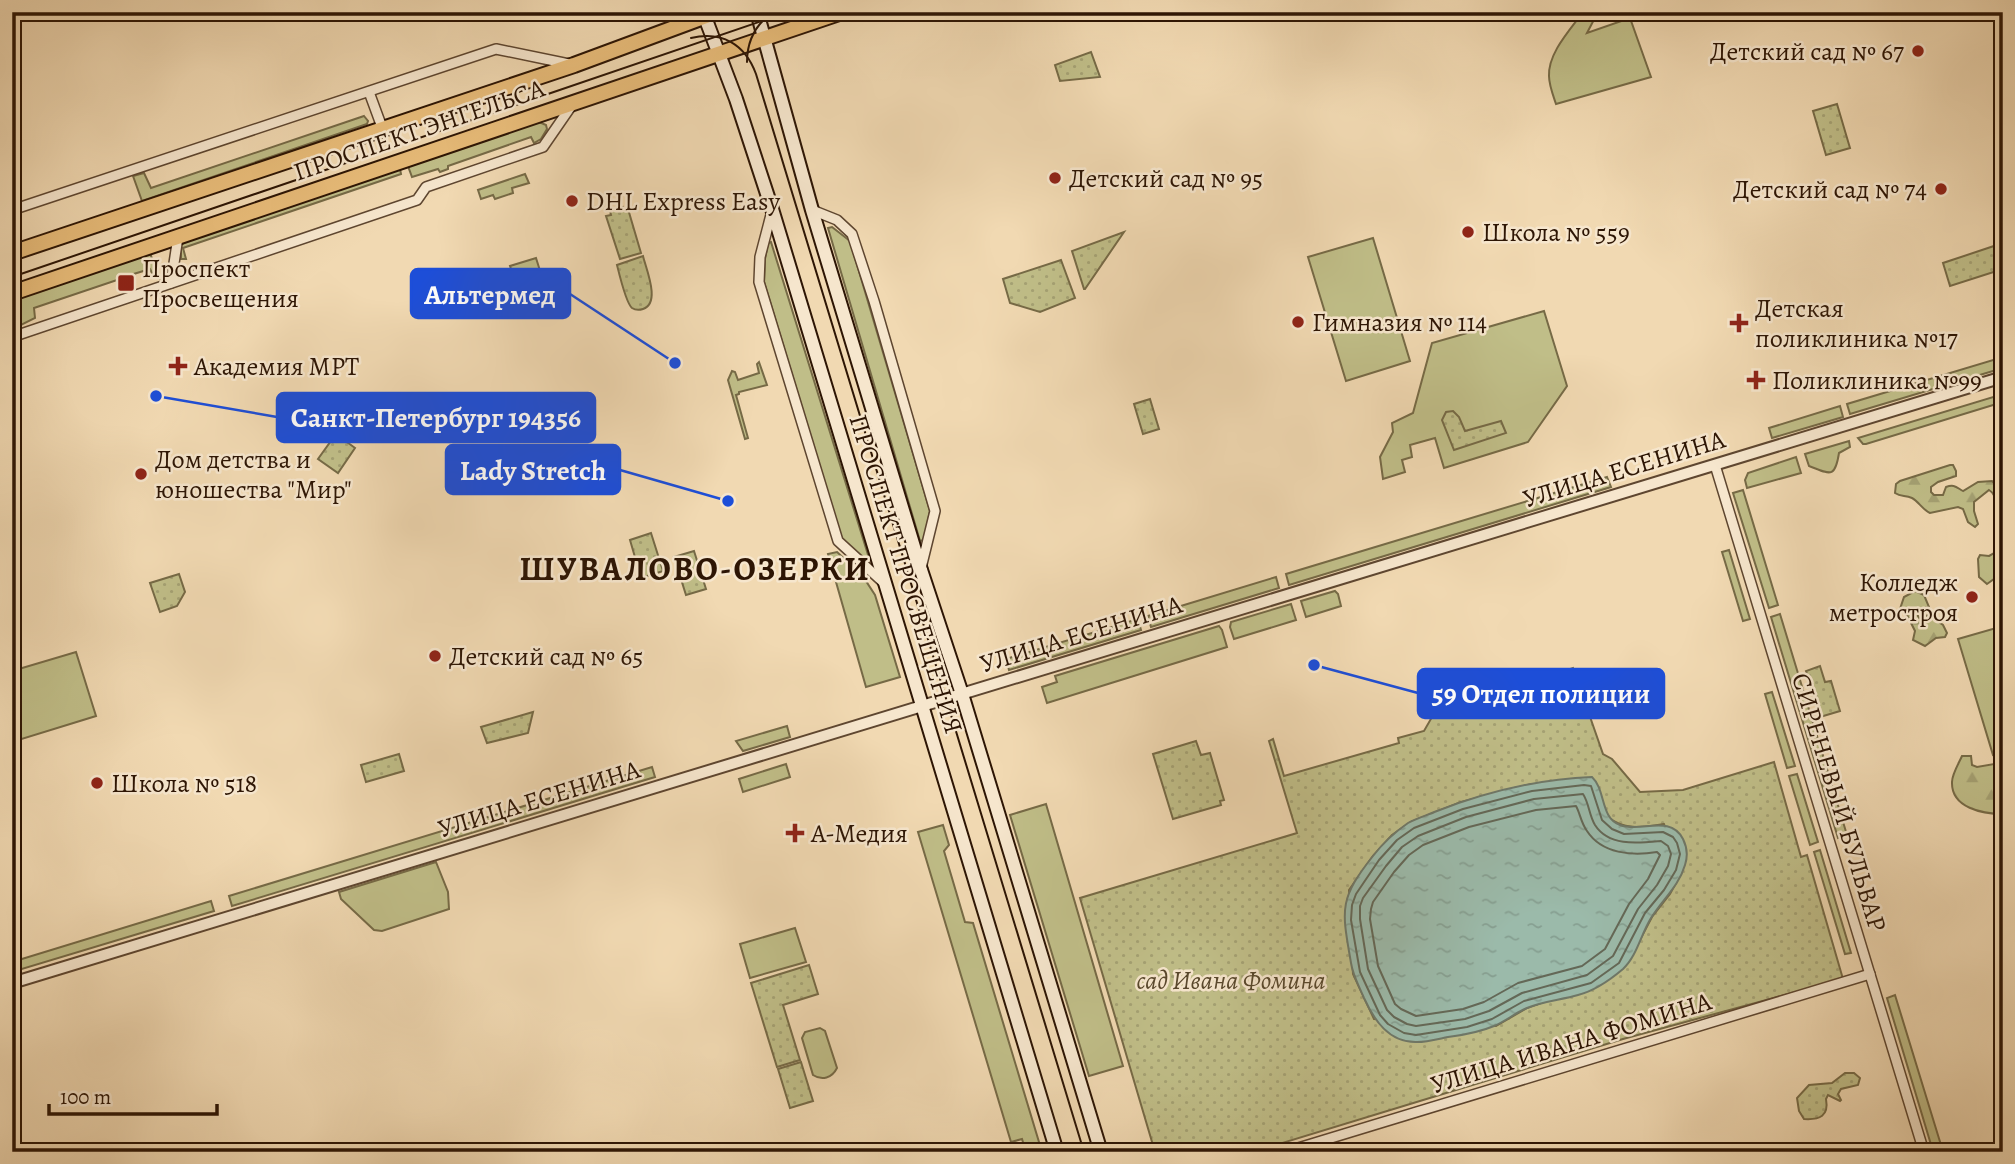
<svg xmlns="http://www.w3.org/2000/svg" width="2015" height="1164" font-family="Alegreya,serif">
	<defs>
		<pattern id="forest-firs" width="22" height="20" patternUnits="userSpaceOnUse" patternTransform="scale(1.75)"><rect width="22" height="20" fill="#c0be88"/><path d="M5 1l3.5 6h-7zM16 11l3.5 6h-7z" fill="#a5a274"/></pattern>
		<pattern id="park-dots" width="8" height="8" patternUnits="userSpaceOnUse" patternTransform="scale(1.75)"><rect width="8" height="8" fill="#c0be88"/><path d="M2 2h.1M6 6h.1" fill="none" stroke="#a5a274" stroke-width="1.8" stroke-linecap="round"/></pattern>
		<pattern id="water-ripples" width="26" height="14" patternUnits="userSpaceOnUse" patternTransform="scale(1.75)"><rect width="26" height="14" fill="#9bbaaa"/><path d="M2 4q2-2 4 0t4 0M15 11q2-2 4 0t4 0" fill="none" stroke="#869f91"/></pattern>
	</defs>
	<rect width="100%" height="100%" fill="#f1d9b2"/>
	<filter id="stains"><feTurbulence type="fractalNoise" baseFrequency=".00286" numOctaves="4"/><feColorMatrix values="0 0 0 0 .2 0 0 0 0 .09 0 0 0 0 .02 0 0 0 .5 -.17"/></filter>
	<radialGradient id="worn" r=".72"><stop offset=".6" stop-color="#630" stop-opacity="0"/><stop offset="1" stop-color="#630" stop-opacity=".3"/></radialGradient>
	<g fill="#c0be88" stroke="#766a46" stroke-width="2">
		<path d="M1583,12h15l-11,21 43,-15 21,59 -95,27c-3,-9 -7,-19 -7,-28 -1,-23 21,-46 34,-64z"/>
		<path d="M364,116l4,5 -1,3 -225,77 -9,-25 11,-3 7,15z"/>
		<path d="M539,122l7,3 1,4 -6,10 -7,4 -3,-6 -83,29v3l-8,3 -2,-3 -26,8 -4,-11z"/>
		<path d="M400,169l1,5 -218,74 3,11h-5v-14l6,-4z"/>
		<path d="M525,174l4,9 -17,5 1,5 -18,6 -2,-4 -12,4 -3,-9z"/>
		<path d="M832,227l18,14 80,270 -6,29 -4,1 -92,-313z"/>
		<path d="M1373,238l37,123 -64,20 -38,-124z"/>
		<path d="M771,242l98,316 -5,2 -22,-20 -78,-258 1,-23 3,-16z"/>
		<path d="M150,253l9,25 -6,-3 -3,-6 -23,7 2,8 -2,5 -5,1 -5,-10 -83,28 1,10 -14,7 -6,-3 -3,-7v-15z"/>
		<path d="M536,258l12,38 -25,8 -13,-38z"/>
		<path d="M1544,311l23,75 -39,56 -84,26 -9,-30 -25,7 2,12 -10,3 3,12 -22,7 -3,-22 13,-25 -1,-9 21,-10 19,-70z"/>
		<path d="M2003,357v11l-153,46 -3,-10z"/>
		<path d="M759,362l8,23 -28,7v2l-3,1 12,43 -3,1 -17,-59 4,-9 3,1 3,8 21,-7 -2,-9z"/>
		<path d="M2003,394v8l-137,42h-3l-5,-6z"/>
		<path d="M1840,406l3,11 -71,21 -3,-10z"/>
		<path d="M1849,441l1,6 -11,6c-4,26 -9,21 -30,13l-4,-12z"/>
		<path d="M1796,457l5,16 -54,15 -2,-8 3,-7z"/>
		<path d="M1607,477l4,10 -322,98 -3,-11z"/>
		<path d="M1743,490l35,115 -9,3 -36,-115z"/>
		<path d="M1729,550l21,69 -7,2 -21,-69z"/>
		<path d="M837,552l25,23 13,20 25,82 -34,10 -38,-133z"/>
		<path d="M1276,577l3,11 -128,39 -3,-11z"/>
		<path d="M1335,591l3,3 3,12 -35,11 -5,-16z"/>
		<path d="M1291,604l5,16 -62,19 -4,-12 1,-5z"/>
		<path d="M1780,614l67,221 -9,3 -67,-221z"/>
		<path d="M1138,619l3,11 -132,40 -3,-11z"/>
		<path d="M1219,626l3,4 5,17 -180,56 -5,-16 15,-5 -2,-6z"/>
		<path d="M2003,626v127l-10,2 -35,-116z"/>
		<path d="M76,652l20,64 -84,26v-71z"/>
		<path d="M1772,692l23,74 -8,2 -22,-74z"/>
		<path d="M787,726l3,11 -47,14 -7,-10z"/>
		<path d="M786,764l4,13 -47,15 -4,-13z"/>
		<path d="M652,767l3,10 -423,129 -3,-10z"/>
		<path d="M1797,774l21,68 -8,3 -21,-69z"/>
		<path d="M1046,804l77,262 -34,10 -79,-261z"/>
		<path d="M943,825l6,20 -5,6 21,71 8,1 69,229h-16l-4,-13 -11,3 -93,-310z"/>
		<path d="M1820,850l31,103 -6,1 -31,-102z"/>
		<path d="M436,862l12,30 1,17 -67,22 -8,-1 -33,-31 -2,-7z"/>
		<path d="M211,901l3,10 -202,61v-10z"/>
		<path d="M795,928l11,34 -56,16 -10,-34z"/>
		<path d="M1895,995l46,150 -9,3 -45,-150z"/>
		<path d="M820,1028l5,3 12,37c-5,10 -15,13 -24,7l-11,-37 3,-6z"/>
	</g>
	<g fill="url(#forest-firs)" stroke="#766a46" stroke-width="2">
		<path d="M1950,465h3l3,6v5l-18,6 -7,5v5l3,3h9l3,-8c8,-3 10,0 17,4l15,-9 14,-1 3,3v5l8,6v22c-7,-8 -5,-22 -14,-27l-15,12v9l4,13 -3,3 -7,-5 -5,-13 -5,-2 -28,6c-7,-3 -12,-12 -18,-15 -7,-3 -11,-1 -17,-5l1,-9 4,-3z"/>
		<path d="M2003,538c0,23 6,32 -16,46l-8,-7 -1,-18 2,-4 9,1c10,-5 11,-8 14,-18z"/>
		<path d="M1915,591l9,4 5,12 -12,3v4l2,4 9,-3 15,10 4,8 -2,4 -9,1 -11,8 -12,-6 2,-9 -8,-16 -7,-6 4,-12z"/>
		<path d="M1962,756h9l1,9 5,2 17,-3 9,12v38c-20,0 -52,-6 -51,-32 0,-8 7,-19 10,-26z"/>
	</g>
	<g fill="url(#park-dots)" stroke="#766a46" stroke-width="2" fill-rule="evenodd">
		<path d="M1091,52l9,25 -40,4 -5,-16z"/>
		<path d="M1837,104l13,44 -24,7 -13,-44z"/>
		<path d="M623,207l1,3 4,-1 13,44 -21,6 -14,-43 5,-1 -1,-4z"/>
		<path d="M1124,232l-39,57h-1l-12,-38z"/>
		<path d="M2003,243v26l-53,17 -7,-23z"/>
		<path d="M643,256c3,13 18,47 0,53 -3,1 -8,1 -11,-1 -6,-5 -13,-35 -15,-43z"/>
		<path d="M1061,260l14,38 -35,14 -30,-9 -7,-24z"/>
		<path d="M1150,399l9,30 -16,5 -9,-30z"/>
		<path d="M1453,411l6,6 6,14 36,-10 5,12 -52,17 -12,-30 4,-8z"/>
		<path d="M336,434l19,14 -17,25 -20,-14z"/>
		<path d="M651,533l12,38 -22,7 -11,-38z"/>
		<path d="M694,551l12,38 -20,6 -12,-38z"/>
		<path d="M179,574l6,18 -8,14 -17,6 -10,-29z"/>
		<path d="M1820,666l5,16 6,-1 9,30 -20,6 -14,-46z"/>
		<path d="M1573,668l30,86 9,5 28,33 43,-2 91,-28 27,95 6,-2 36,124 -220,60 -370,113h-98l-75,-254 217,-65 -28,-92 4,-2 11,37 115,-33 -1,-5 26,-7 8,-14zM1531,784l77,33c17,14 35,10 56,7l18,48 -12,22 -18,23 -21,40 -87,45 -17,6 -31,18 -122,-7 -21,-45 -4,-84 24,-34 19,-21 19,-13 50,-20z"/>
		<path d="M533,712l-5,21 -41,10 -6,-16z"/>
		<path d="M1196,741l5,14 9,-2 14,47 -4,1 1,4 -48,14 -20,-65z"/>
		<path d="M399,754l5,17 -38,11 -5,-17z"/>
		<path d="M809,965l9,29 -35,11 17,55 -23,7 -26,-84z"/>
		<path d="M801,1062l12,39 -23,7 -12,-39z"/>
		<path d="M1845,1073h9l6,5 -2,7 -17,4 -3,5 3,6 -1,1 -12,-6 -2,4c3,17 -6,21 -22,20l-5,-8 -2,-13 12,-13 23,-2z"/>
	</g>
	<path fill="url(#water-ripples)" stroke="#6f7868" stroke-width="2" d="M1592,777c14,13 8,41 28,48 21,8 50,-11 63,14 4,8 5,17 2,26 -6,21 -23,35 -34,53 -10,16 -14,38 -28,51 -13,11 -29,22 -45,26 -17,5 -35,6 -51,13 -12,5 -21,13 -33,18 -14,6 -30,9 -46,11 -10,2 -21,5 -31,5 -28,1 -43,-22 -53,-44 -5,-12 -11,-22 -13,-35 -9,-53 -13,-63 22,-107 10,-13 22,-24 35,-33 9,-5 20,-8 29,-12 49,-19 102,-32 155,-34z"/>
	<g fill="none" stroke-linecap="round" stroke-linejoin="round">
		<g stroke="#646857" stroke-width="2">
			<path d="M1584,785l7,1 11,34 10,9 12,5 39,-2 10,5 4,6 3,11 -4,16 -12,20 -19,23 -26,50 -28,20 -67,18 -32,18 -25,8 -51,8 -12,-2 -16,-9 -8,-9 -20,-43 -9,-52 1,-15 4,-11 23,-34 18,-20 17,-12 49,-19 69,-18z"/>
			<path d="M1583,794c6,9 6,21 12,31 14,22 44,18 66,16l7,5 3,8 -3,12 -11,19 -19,24 -25,47 -26,19 -65,18 -33,18 -24,8 -49,7 -9,-2 -13,-7 -7,-7 -19,-41 -8,-50v-13l3,-8 23,-32 16,-19 16,-11 48,-19 68,-18z"/>
			<path d="M1576,806c4,7 5,17 11,25 15,23 45,25 70,21l3,3 -12,24 -19,25 -24,45 -23,17 -64,17 -34,19 -21,7 -47,7 -15,-7 -6,-5 -17,-38 -8,-47 1,-10 2,-7 21,-30 15,-17 14,-10 46,-18 67,-17z"/>
		</g>
		<g stroke="#5e4630" stroke-width="12">
			<g id="minor">
				<path d="M369,92l14,38"/>
				<path d="M12,210l484,-161 73,15"/>
				<path d="M812,210l25,10 15,14 22,67 61,210 -14,57"/>
				<path d="M772,211l-12,46 -1,25 79,259 46,42"/>
				<path d="M171,283l7,-46"/>
				<path d="M12,337l405,-137 9,-13 117,-40 29,-42"/>
				<path d="M1715,465l209,687"/>
				<path d="M1285,1152l585,-178"/>
			</g>
		</g>
		<g stroke="#5e4630" stroke-width="14">
			<path id="tertiary" d="M12,983l1991,-606"/>
		</g>
		<g stroke="#2d1504" stroke-width="16">
			<g id="secondary">
				<path d="M703,12l33,87 36,110 285,943"/>
				<path d="M757,12l55,198 109,360 41,124 139,458"/>
			</g>
		</g>
		<g stroke="#2d1504" stroke-width="18">
			<g id="primary">
				<path d="M12,253l562,-188 143,-53"/>
				<path d="M12,293l830,-281"/>
			</g>
		</g>
		<use href="#minor" stroke="#f6e6cd" stroke-width="9"/>
		<use href="#tertiary" stroke="#f6e6cd" stroke-width="10"/>
		<use href="#secondary" stroke="#f6e6cd" stroke-width="12"/>
		<use href="#primary" stroke="#e8bc79" stroke-width="14"/>
		<g stroke="#2d1504" stroke-width="2">
			<path d="M691,38c31,-7 54,6 65,36l328,1078"/>
			<path d="M747,62c0,-21 9,-38 26,-50"/>
			<path d="M12,277l776,-265"/>
		</g>
	</g>
	<g fill="#8f2418" stroke="#f6e6cd" stroke-width="2.5">
		<circle cx="1918" cy="51" r="7"/>
		<circle cx="1055" cy="178" r="7"/>
		<circle cx="1941" cy="189" r="7"/>
		<circle cx="572" cy="201" r="7"/>
		<circle cx="1468" cy="232" r="7"/>
		<rect x="117" y="274" width="18" height="18" rx="3.5"/>
		<circle cx="1298" cy="322" r="7"/>
		<path d="M1735.5 312.5h7v7h7v7h-7v7h-7v-7h-7v-7h7z"/>
		<path d="M174.5 355.5h7v7h7v7h-7v7h-7v-7h-7v-7h7z"/>
		<path d="M1752.5 369.5h7v7h7v7h-7v7h-7v-7h-7v-7h7z"/>
		<circle cx="141" cy="474" r="7"/>
		<circle cx="1972" cy="597" r="7"/>
		<circle cx="435" cy="656" r="7"/>
		<circle cx="97" cy="783" r="7"/>
		<path d="M791.5 822.5h7v7h7v7h-7v7h-7v-7h-7v-7h7z"/>
	</g>
	<g text-anchor="middle" dominant-baseline="central" stroke-width="5" stroke-linejoin="round" paint-order="stroke">
		<g font-size="26" fill="#2d1504" stroke="#f6e6cd" text-anchor="start">
			<text x="1904" y="51" text-anchor="end">Детский сад № 67</text>
			<text x="1069" y="178">Детский сад № 95</text>
			<text x="1927" y="189" text-anchor="end">Детский сад № 74</text>
			<text x="586" y="201">DHL Express Easy</text>
			<text x="1482" y="232">Школа № 559</text>
			<text x="142" y="268">Проспект<tspan x="142" dy="30">Просвещения</tspan></text>
			<text x="1755" y="308">Детская<tspan x="1755" dy="30">поликлиника №17</tspan></text>
			<text x="1312" y="322">Гимназия № 114</text>
			<text x="194" y="366">Академия МРТ</text>
			<text x="1772" y="380">Поликлиника №99</text>
			<text x="155" y="459">Дом детства и<tspan x="155" dy="30">юношества "Мир"</tspan></text>
			<text x="1958" y="582" text-anchor="end">Колледж<tspan x="1958" dy="30">метростроя</tspan></text>
			<text x="449" y="656">Детский сад № 65</text>
			<text x="111" y="783">Школа № 518</text>
			<text x="811" y="833">А-Медия</text>
		</g>
		<g font-size="26" fill="#2d1504" stroke="#f6e6cd">
			<text transform="translate(419 130) rotate(-19)">ПРОСПЕКТ ЭНГЕЛЬСА</text>
			<text transform="translate(1624 469) rotate(-17)">УЛИЦА ЕСЕНИНА</text>
			<text transform="translate(906 574) rotate(73)">ПРОСПЕКТ ПРОСВЕЩЕНИЯ</text>
			<text transform="translate(1081 634) rotate(-17)">УЛИЦА ЕСЕНИНА</text>
			<text transform="translate(539 799) rotate(-17)">УЛИЦА ЕСЕНИНА</text>
			<text transform="translate(1839 802) rotate(73)">СИРЕНЕВЫЙ БУЛЬВАР</text>
			<text transform="translate(1571 1043) rotate(-17)">УЛИЦА ИВАНА ФОМИНА</text>
		</g>
		<g font-size="26" font-style="italic" fill="#59482c" stroke="#f6e6cd">
			<text x="1231" y="980">сад Ивана Фомина</text>
		</g>
		<g font-size="33" font-weight="bold" letter-spacing="2" fill="#2d1504" stroke="#f6e6cd">
			<text x="695" y="568">ШУВАЛОВО-ОЗЕРКИ</text>
		</g>
	</g>
	<path fill="none" stroke="#1d4ed8" stroke-width="2.5" d="M675 363L570 294M156 396L277 417M728 501L620 470M1314 665L1418 693"/>
	<g fill="#1d4ed8" stroke="#f6e6cd" stroke-width="2.5">
		<circle cx="675" cy="363" r="7"/>
		<circle cx="156" cy="396" r="7"/>
		<circle cx="728" cy="501" r="7"/>
		<circle cx="1314" cy="665" r="7"/>
	</g>
	<g fill="#1d4ed8" stroke="#1d4ed8" stroke-width="2.5">
		<rect x="411" y="269" width="159" height="49" rx="7"/>
		<rect x="277" y="393" width="318" height="49" rx="7"/>
		<rect x="446" y="445" width="174" height="49" rx="7"/>
		<rect x="1418" y="669" width="246" height="49" rx="7"/>
	</g>
	<g font-size="28" text-anchor="middle" font-weight="bold" fill="#fff">
		<text x="490" y="304">Альтермед</text>
		<text x="436" y="427">Санкт-Петербург 194356</text>
		<text x="533" y="480">Lady Stretch</text>
		<text x="1541" y="703">59 Отдел полиции</text>
	</g>
	<rect width="2015" height="1164" fill="none" stroke="#f1d9b2" stroke-width="42"/>
	<rect x="14" y="14" width="1987" height="1136" fill="none" stroke="#2d1504" stroke-width="3.5"/>
	<rect x="21" y="21" width="1973" height="1122" fill="none" stroke="#2d1504" stroke-width="2"/>
	<path d="M49 1104v10h168v-10" fill="none" stroke="#2d1504" stroke-width="3.5"/>
	<text x="60" y="1104" font-size="21" fill="#2d1504" stroke="#f6e6cd" stroke-width="5" paint-order="stroke">100 m</text>
	<rect width="100%" height="100%" filter="url(#stains)"/>
	<rect width="100%" height="100%" fill="url(#worn)"/>
</svg>
